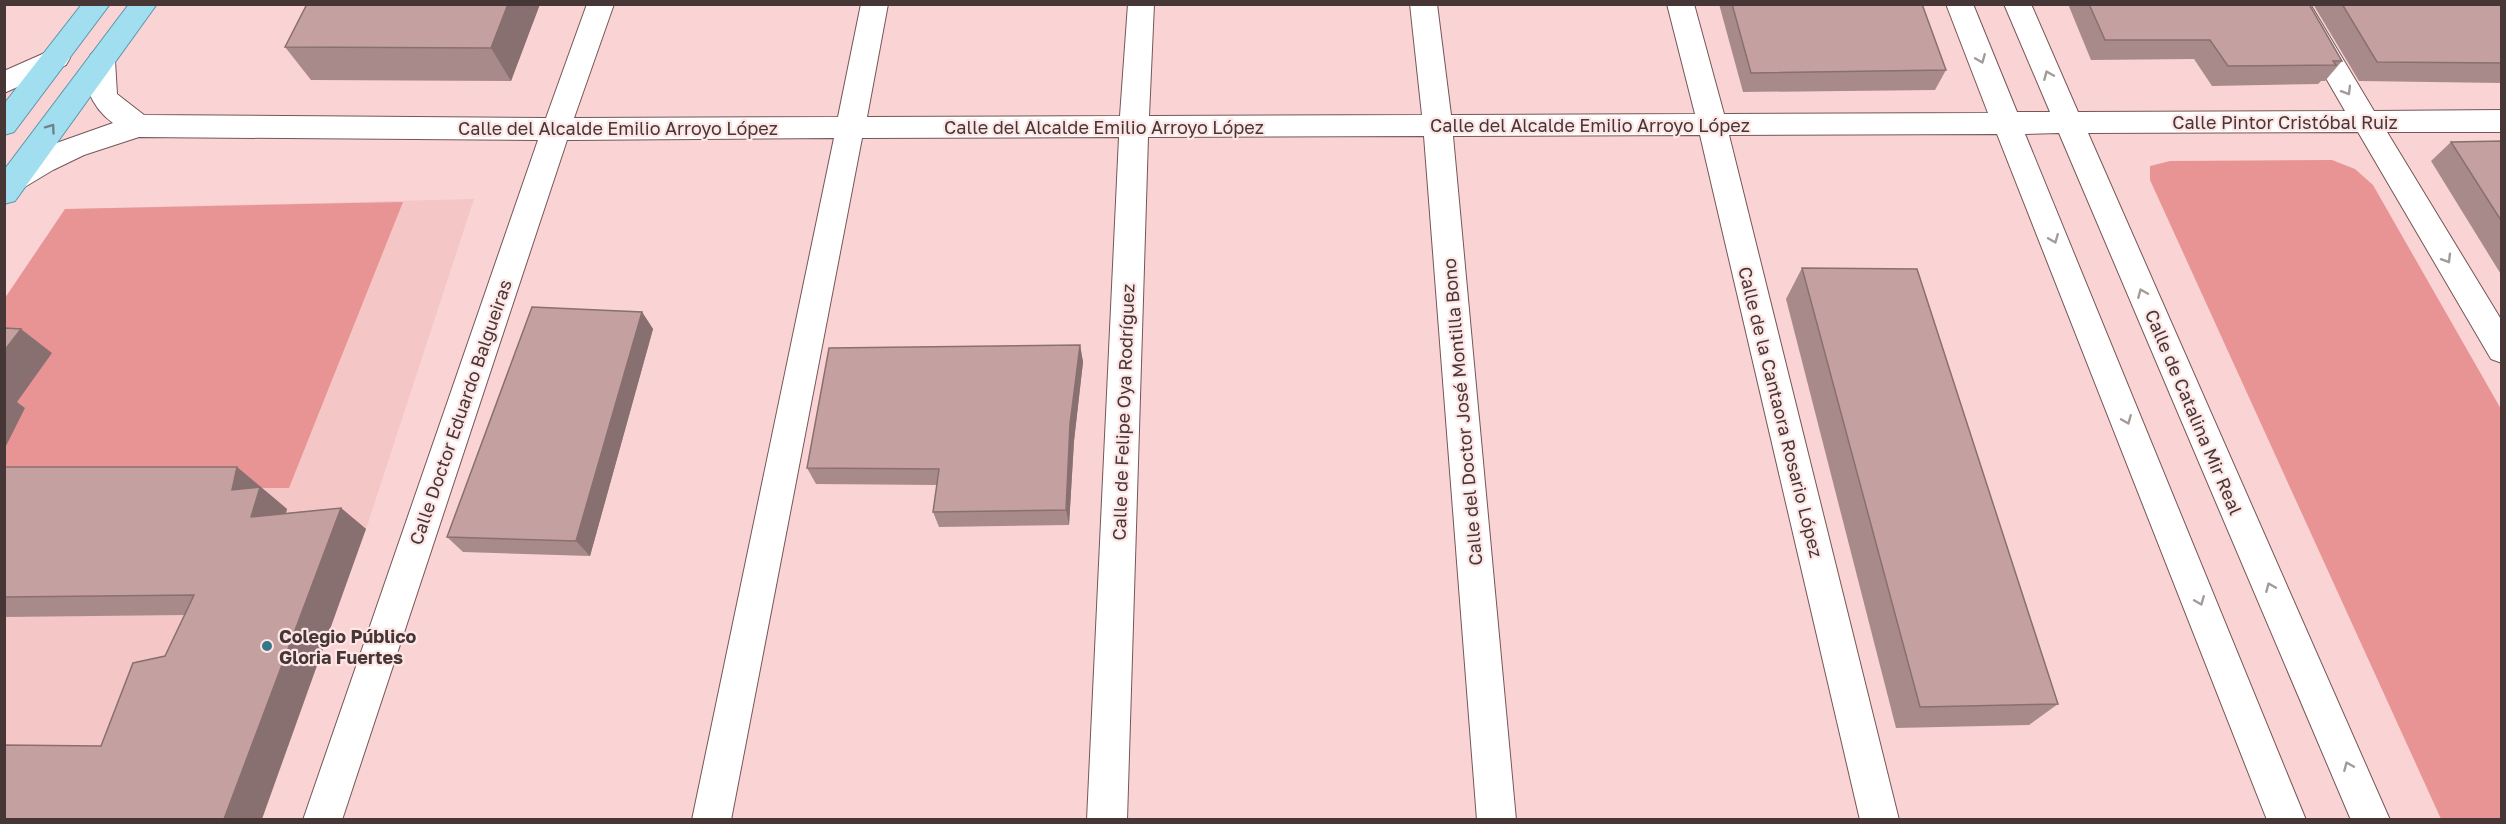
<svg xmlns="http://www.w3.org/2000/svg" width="2506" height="824" font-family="'Golos Text',sans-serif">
	<rect width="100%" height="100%" fill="#fad4d4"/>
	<path fill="#f5c6c6" d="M474,199l-108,330 -104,290 -257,1v-522l60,-89z"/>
	<g fill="#e89495">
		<path d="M2332,160l23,9 18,16 128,224v410h-60l-291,-639v-14l20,-5z"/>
		<path d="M403,202l-114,286 -284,1v-191l60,-89z"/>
	</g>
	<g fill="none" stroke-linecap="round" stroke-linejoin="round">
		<g stroke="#765656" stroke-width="2">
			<g id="minor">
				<path d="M587,4h27l-40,114 264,-1 23,-113h27l-21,113 253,-1 8,-112h26l-5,112 273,-1 -12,-111h27l14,111 244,-1 -28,-110h27l30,110 264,-1 -42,-109h27l44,108h33l-46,-108h27l47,108 267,-1 -62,-107h27l64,107 128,-1v22h-115l115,189v42l-11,-4 -133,-227 -270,1 302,687h-39l-292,-687 -34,1 281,686h-39l-270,-686 -268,1 170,685h-39l-160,-685 -247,1 63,684h-39l-53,-684 -276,1 -21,683h-40l32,-683 -257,1 -131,682h-39l142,-682 -267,2 -225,680h-39l235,-680 -399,-3 -55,18 -31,15 -30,18 -10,3 -9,-2v-18l44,-25 65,-23c-21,-15 -36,-45 -22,-69l10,-3 10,3 4,7 2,33 27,21 402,3z"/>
				<path d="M56,48l10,3 4,7 -4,7 -62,28v-22z"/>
			</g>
		</g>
		<g stroke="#5995a8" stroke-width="2">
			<g id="major">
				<path d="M82,4h28l-96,128 -10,3v-31z"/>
				<path d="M129,4h28l-142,197 -11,3v-34z"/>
			</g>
		</g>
		<use href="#minor" fill="#fff" fill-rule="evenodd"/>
		<use href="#major" fill="#a1deef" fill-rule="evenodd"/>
	</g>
	<g fill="#a98a8a">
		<path d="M307,4h233l-29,77 -200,-1 -26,-33z"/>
		<path d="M1719,4h203l24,66 -11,20 -192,2z"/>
		<path d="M2068,4h241l33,57 -17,20h-4l-3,3 -106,2 -18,-27 -103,1z"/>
		<path d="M2313,4h189v79l-143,-2z"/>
		<path d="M2502,141v135l-71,-115 20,-19z"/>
		<path d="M1802,268l256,436 -29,21 -133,3 -110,-429z"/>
		<path d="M642,312l11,17 -63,227 -127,-4 -16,-15z"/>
		<path d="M1080,345l3,17 -9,79 -5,84 -130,2 -6,-15 4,-27 -121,-1 -9,-16z"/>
		<path d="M4,467h233l50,42 -1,4 55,-5 25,21 -265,217 64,-90 20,-41 -181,2z"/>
	</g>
	<g fill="#897070">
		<path d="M508,4h32l-29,77 -20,-33z"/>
		<path d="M642,312l11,17 -63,227 -14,-15z"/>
		<path d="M21,329l31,24 -35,49 8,6 -21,42v-99z"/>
		<path d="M1080,345l3,17 -9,79 -5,84 -3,-15 4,-86z"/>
		<path d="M237,467l50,42 -8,29 -28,-21 -19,-27z"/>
		<path d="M341,508l25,21 -104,290h-38z"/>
	</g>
	<g fill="#c4a0a0" stroke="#897070" stroke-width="1.5">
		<path d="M307,4h201l-17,44 -206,-1z"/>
		<path d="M1732,4h190l24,66 -195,3z"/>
		<path d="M2089,4h220l33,57h-9l3,4 -108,1 -18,-26h-105z"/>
		<path d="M2342,4h160v59l-125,-1z"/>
		<path d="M2502,141v81l-51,-80z"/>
		<path d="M1802,268l115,1 141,435 -138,3z"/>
		<path d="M532,307l110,5 -66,229 -129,-4z"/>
		<path d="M4,328l17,1 -17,22z"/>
		<path d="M1080,345l-10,79 -4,86 -133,2 6,-43 -132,-1 22,-120z"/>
		<path d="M4,467h233l-5,23 28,-3 -9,30 90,-9 -117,311h-220v-74l97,1 32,-83 32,-7 29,-61 -190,2z"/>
	</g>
	<defs><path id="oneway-chevron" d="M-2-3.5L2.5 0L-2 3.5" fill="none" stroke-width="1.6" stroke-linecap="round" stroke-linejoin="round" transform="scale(1.5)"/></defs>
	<g stroke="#a29b9a">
		<use href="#oneway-chevron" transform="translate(1981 59) rotate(68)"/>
		<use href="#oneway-chevron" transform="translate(2048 75) rotate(-113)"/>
		<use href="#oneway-chevron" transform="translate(2347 91) rotate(59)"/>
		<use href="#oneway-chevron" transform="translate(2054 239) rotate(68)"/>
		<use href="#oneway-chevron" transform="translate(2447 259) rotate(59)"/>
		<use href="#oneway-chevron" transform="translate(2142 293) rotate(-113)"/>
		<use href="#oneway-chevron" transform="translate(2127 420) rotate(68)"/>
		<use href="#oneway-chevron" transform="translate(2270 587) rotate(-113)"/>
		<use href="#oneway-chevron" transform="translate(2200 601) rotate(68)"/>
		<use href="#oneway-chevron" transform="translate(2348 766) rotate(-113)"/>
	</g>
	<use stroke="#6f8289" href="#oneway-chevron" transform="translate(51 128) rotate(-54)"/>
	<circle fill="#367789" stroke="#fde6e5" stroke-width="2" cx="267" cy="646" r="6"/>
	<g text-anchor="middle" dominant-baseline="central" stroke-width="4.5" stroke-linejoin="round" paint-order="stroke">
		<g font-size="18" fill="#463736" stroke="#fde6e5">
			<text x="2285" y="122">Calle Pintor Cristóbal Ruiz</text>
			<text x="1590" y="125">Calle del Alcalde Emilio Arroyo López</text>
			<text x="1104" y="127">Calle del Alcalde Emilio Arroyo López</text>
			<text x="618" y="128">Calle del Alcalde Emilio Arroyo López</text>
			<text transform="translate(460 412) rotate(-71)">Calle Doctor Eduardo Balgueiras</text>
			<text transform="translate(1123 412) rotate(-88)">Calle de Felipe Oya Rodríguez</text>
			<text transform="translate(1462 412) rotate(-95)">Calle del Doctor José Montilla Bono</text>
			<text transform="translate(1781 412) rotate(76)">Calle de la Cantaora Rosario López</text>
			<text transform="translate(2194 412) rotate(67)">Calle de Catalina Mir Real</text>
		</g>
		<g font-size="18" font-weight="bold" fill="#463736" stroke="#fde6e5" text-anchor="start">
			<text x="279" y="636">Colegio Público<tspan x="279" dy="21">Gloria Fuertes</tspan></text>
		</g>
	</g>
	<rect width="2506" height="824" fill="none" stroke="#463736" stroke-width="12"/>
</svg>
